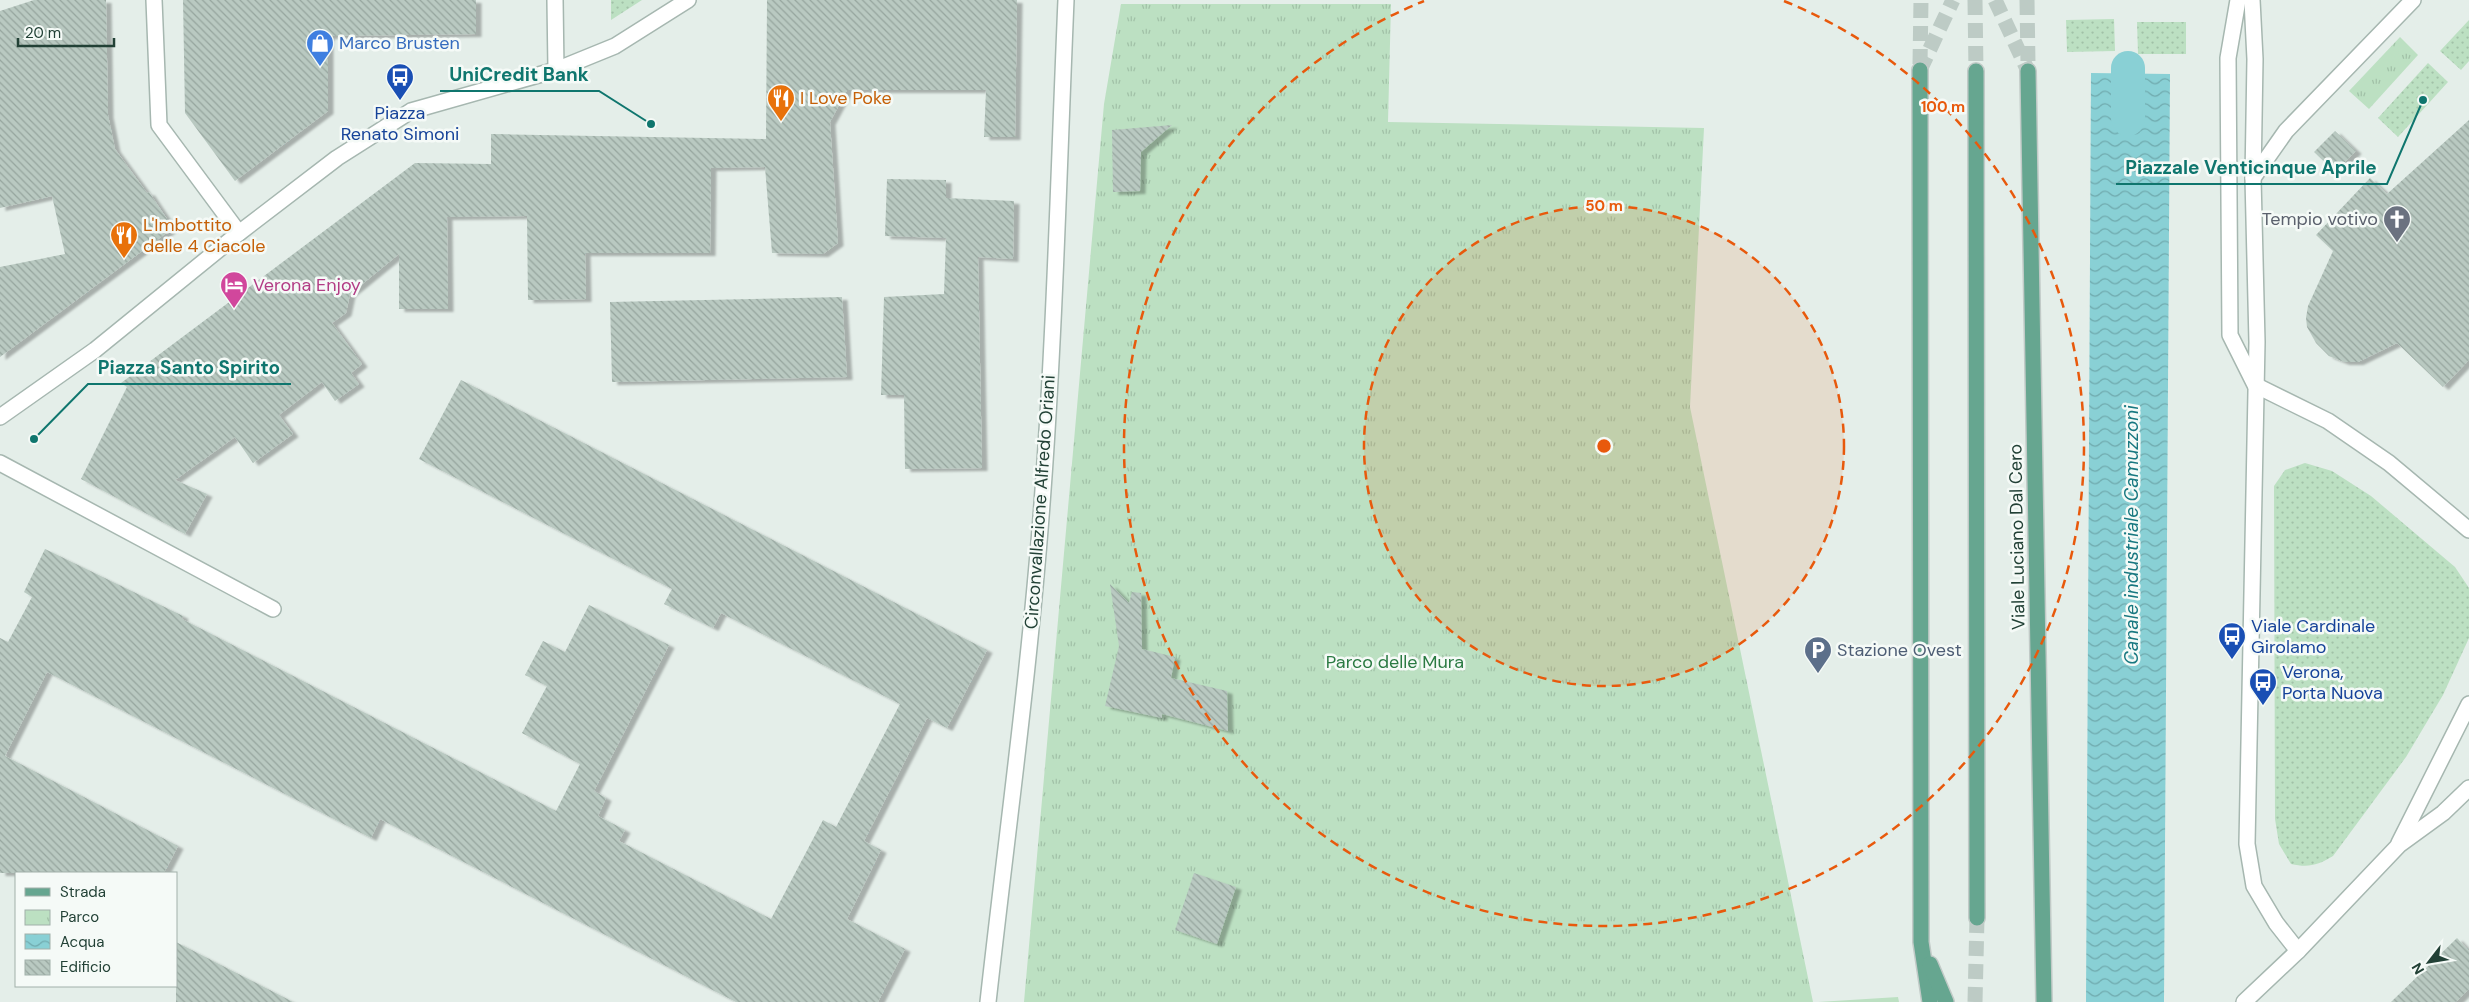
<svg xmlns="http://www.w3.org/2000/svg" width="2469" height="1002" font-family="'DM Sans',sans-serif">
	<defs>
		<pattern id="grass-dots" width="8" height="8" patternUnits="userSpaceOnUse" patternTransform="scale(1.25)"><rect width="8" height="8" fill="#bce0c2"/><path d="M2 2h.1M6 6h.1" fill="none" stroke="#a1c1a7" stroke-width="1.8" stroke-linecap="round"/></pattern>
		<pattern id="park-tufts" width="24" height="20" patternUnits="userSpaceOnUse" patternTransform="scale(1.25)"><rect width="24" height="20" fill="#bce0c2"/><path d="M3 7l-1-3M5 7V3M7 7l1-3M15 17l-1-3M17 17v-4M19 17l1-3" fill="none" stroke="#a1c1a7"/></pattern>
		<pattern id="water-waves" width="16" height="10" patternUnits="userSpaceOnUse" patternTransform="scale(1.25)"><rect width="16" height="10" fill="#89d0d5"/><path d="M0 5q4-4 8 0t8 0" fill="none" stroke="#70aaae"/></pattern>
		<pattern id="building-back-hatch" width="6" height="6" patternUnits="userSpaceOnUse" patternTransform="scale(1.25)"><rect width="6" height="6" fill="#b9c9c1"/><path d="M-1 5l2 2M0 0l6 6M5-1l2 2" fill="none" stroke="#96a59e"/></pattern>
		<filter id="shadow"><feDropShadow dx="5.5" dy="3" stdDeviation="1" flood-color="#0004"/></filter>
	</defs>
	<rect width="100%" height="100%" fill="#e4eee9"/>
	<g fill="url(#grass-dots)">
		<path d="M611,0h31l-31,20z"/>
		<path d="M2114,19l1,32 -48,1 -1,-32z"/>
		<path d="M2469,20v41l-8,9 -21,-19z"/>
		<path d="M2137,22h49v32h-48z"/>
		<path d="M2428,63l20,19 -50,55 -20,-19z"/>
		<path d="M2305,463l27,8 39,25 84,71 14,21v50l-26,57 -37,62 -73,99c-15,9 -24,12 -42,8l-12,-20 -4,-25 -1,-333 11,-16z"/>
	</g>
	<g fill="url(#park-tufts)">
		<path d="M1121,4h270l-3,118 316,6 -14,279 123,595h-789l80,-898z"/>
		<path d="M2400,37l18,18 -49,54 -20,-18z"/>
		<path d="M1898,997l1,5h-81z"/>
	</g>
	<path fill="url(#water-waves)" d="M2091,73l79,1 -6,928h-78z"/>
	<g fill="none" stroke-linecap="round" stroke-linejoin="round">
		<path stroke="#89d0d5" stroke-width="34" d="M2128,68v51"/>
	</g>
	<g fill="url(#building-back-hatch)" filter="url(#shadow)">
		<path d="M34,0h72l2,115 7,34 32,44 2,-1 24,36 -173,129v-90l65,-13 -13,-58 -52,12v-197z"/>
		<path d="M183,0h293v34l-147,2 -1,6v69l-93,70 -50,-68z"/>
		<path d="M767,0h250l-2,137h-31l2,-47h-139l-17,32 8,121 -15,11 -51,-1 -7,-86 -54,1 -1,85h-125l1,46 -58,1 -1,-84 -80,1 1,92h-49v-55l-49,40 -4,19 -14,10 30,41 -11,9 8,11 -24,17 -13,-19 -43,33 14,19 -40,29 -18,-26 -60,43 32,14 -22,40 -104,-55 46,-92 -6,-4 294,-220 76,1v-30l275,5z"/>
		<path d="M2469,120v240l-26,27 -46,-44 -39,19h-14l-15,-6 -13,-13 -9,-16 -1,-9 2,-12 25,-55 -17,-16 54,-57 17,16z"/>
		<path d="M1172,125l-31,27 -1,39 -27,1 -1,-62z"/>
		<path d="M2335,131l21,20 -21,21 -21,-20z"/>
		<path d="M887,179l59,1v18l68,3 -1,58 -35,-2 4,211 -77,1 -1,-74h-23l3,-98 60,-3 2,-56 -61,-2z"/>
		<path d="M842,297l5,80 -235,5 -2,-80z"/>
		<path d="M461,380l526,270 -40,78 -20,-10 -63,123 17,9 -34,69 58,30 -27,53h-142l-356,-183 -9,19 -324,-166 -42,84 173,90 -14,27h-164v-235l8,4 24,-45 -8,-5 21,-43 138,67 -1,3 374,192 24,-47 -58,-31 25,-47 -22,-11 18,-34 22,11 24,-47 80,40 -75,146 12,7 -8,18 27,14 -6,11 152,78 52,-99 13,7 64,-123 -179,-91 -8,15 -49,-24 8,-15 -253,-130z"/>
		<path d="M1110,584l19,19 3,-11 9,1 1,56 33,8 -4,21 56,13 1,40 -66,-17v4l-57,-12 14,-60z"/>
		<path d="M1194,873l42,14 -19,57 -42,-14z"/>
		<path d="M2457,938l12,13v38l-13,13h-65z"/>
		<path d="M176,942l117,60h-117z"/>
	</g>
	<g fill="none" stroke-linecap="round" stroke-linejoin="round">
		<g stroke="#bdcbc5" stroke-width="15" stroke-dasharray="15 8" stroke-linecap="butt">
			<path d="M1975,0l1,71"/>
			<path d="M1995,0l33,71"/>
			<path d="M2027,0l1,64"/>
			<path d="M1920,64l1,-64"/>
			<path d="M1920,70l33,-70"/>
			<path d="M1975,1002l2,-84"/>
		</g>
		<g stroke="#a6b7b0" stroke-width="18">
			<path id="service" d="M2253,178l33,-47 127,-131"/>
		</g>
		<g stroke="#a6b7b0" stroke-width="18">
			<g id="minor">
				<path d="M154,0l5,125 80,108"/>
				<path d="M555,0l1,70"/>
				<path d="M0,417l95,-67 144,-117 98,-75 74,-47 145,-41 59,-24 73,-46"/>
				<path d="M0,463l273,146"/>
			</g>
		</g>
		<g stroke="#a6b7b0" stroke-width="18">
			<g id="tertiary">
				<path d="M2238,0l-10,58 2,277 25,50 73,36 61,42 80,67"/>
				<path d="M2252,0l3,59 -2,119 4,164 -10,502 7,42 22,37 22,28"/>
				<path d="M2399,843l70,-139"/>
				<path d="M988,1002c19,-171 43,-341 55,-512 12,-163 16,-327 23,-490"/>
				<path d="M2244,1002l54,-51 101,-106 44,-32 26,-25"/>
			</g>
		</g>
		<g stroke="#c1cac7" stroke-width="18">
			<g id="primary">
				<path d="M1920,70l1,872 9,60"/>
				<path d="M1976,71l1,847"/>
				<path d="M2028,71l16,931"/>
				<path d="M1930,964l16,38"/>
			</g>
		</g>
		<use href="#service" stroke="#fff" stroke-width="15"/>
		<use href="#minor" stroke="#fff" stroke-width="15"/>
		<use href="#tertiary" stroke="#fff" stroke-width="15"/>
		<use href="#primary" stroke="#66a690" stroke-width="15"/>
	</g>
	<circle cx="1604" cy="446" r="240" fill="#e8590c" fill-opacity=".12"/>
	<g fill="none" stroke="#e8590c" stroke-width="2.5" stroke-dasharray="9 6">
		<circle cx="1604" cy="446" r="240"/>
		<path d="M1784 1A480 480 0 1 1 1424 1"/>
	</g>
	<defs>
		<g id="shop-pin" transform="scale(1.4375)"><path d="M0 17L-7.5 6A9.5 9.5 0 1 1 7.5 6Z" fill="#3f7fe0" stroke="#f5faf7"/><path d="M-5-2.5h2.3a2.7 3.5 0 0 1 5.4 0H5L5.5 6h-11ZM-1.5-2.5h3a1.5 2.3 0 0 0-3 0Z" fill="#fff"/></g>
		<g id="bus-pin" transform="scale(1.4375)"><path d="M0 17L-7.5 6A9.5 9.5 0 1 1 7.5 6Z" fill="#1a4fb4" stroke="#f5faf7"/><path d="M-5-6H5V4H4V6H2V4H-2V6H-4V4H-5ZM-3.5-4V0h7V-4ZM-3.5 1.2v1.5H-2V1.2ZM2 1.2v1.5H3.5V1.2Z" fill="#fff"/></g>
		<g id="restaurant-pin" transform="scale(1.4375)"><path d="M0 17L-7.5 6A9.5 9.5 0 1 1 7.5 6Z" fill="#e8710a" stroke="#f5faf7"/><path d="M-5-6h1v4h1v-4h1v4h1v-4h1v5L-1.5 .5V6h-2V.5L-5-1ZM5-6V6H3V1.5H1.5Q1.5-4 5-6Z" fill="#fff"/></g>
		<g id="church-pin" transform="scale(1.4375)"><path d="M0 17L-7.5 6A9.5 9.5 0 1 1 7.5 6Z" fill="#6b7280" stroke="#f5faf7"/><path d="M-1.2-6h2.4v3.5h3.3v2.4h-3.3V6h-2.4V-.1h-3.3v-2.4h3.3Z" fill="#fff"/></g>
		<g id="hotel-pin" transform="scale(1.4375)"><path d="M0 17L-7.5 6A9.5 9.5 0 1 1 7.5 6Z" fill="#d1479c" stroke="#f5faf7"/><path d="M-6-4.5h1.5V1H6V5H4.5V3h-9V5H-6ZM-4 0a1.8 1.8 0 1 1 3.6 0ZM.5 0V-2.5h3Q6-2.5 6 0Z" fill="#fff"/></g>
		<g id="parking-pin" transform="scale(1.4375)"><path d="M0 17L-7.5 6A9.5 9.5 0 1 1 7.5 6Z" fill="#5c6f8a" stroke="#f5faf7"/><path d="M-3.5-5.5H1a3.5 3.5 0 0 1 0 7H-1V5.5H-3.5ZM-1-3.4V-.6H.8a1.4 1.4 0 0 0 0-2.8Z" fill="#fff"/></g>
	</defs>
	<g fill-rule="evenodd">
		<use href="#shop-pin" x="320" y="43"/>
		<use href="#bus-pin" x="400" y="77"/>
		<use href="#restaurant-pin" x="781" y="98"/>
		<use href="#church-pin" x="2397" y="219"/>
		<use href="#restaurant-pin" x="124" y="235"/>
		<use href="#hotel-pin" x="234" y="285"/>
		<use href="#bus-pin" x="2232" y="636"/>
		<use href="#parking-pin" x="1818" y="650"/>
		<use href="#bus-pin" x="2263" y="682"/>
	</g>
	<g text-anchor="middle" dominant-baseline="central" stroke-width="5" stroke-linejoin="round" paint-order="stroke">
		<g font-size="18" fill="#366cbe" stroke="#f5faf7" text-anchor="start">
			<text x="339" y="43">Marco Brusten</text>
		</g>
		<g font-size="18" fill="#c56008" stroke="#f5faf7" text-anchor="start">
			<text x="800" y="98">I Love Poke</text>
			<text x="143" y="225">L'Imbottito<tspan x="143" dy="21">delle 4 Ciacole</tspan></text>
		</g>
		<g font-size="18" fill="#164399" stroke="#f5faf7" text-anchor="start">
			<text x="400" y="113" text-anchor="middle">Piazza<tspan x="400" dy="21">Renato Simoni</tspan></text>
			<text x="2251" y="626">Viale Cardinale<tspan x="2251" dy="21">Girolamo</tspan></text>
			<text x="2282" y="672">Verona,<tspan x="2282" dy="21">Porta Nuova</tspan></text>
		</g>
		<g font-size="18" fill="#5b616d" stroke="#f5faf7" text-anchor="end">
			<text x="2378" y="219">Tempio votivo</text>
		</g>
		<g font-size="18" fill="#b23c85" stroke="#f5faf7" text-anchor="start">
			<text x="253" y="285">Verona Enjoy</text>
		</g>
		<g font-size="18" fill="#224136" stroke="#f5faf7">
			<text transform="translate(1040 502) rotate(-86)">Circonvallazione Alfredo Oriani</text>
			<text transform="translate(2017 537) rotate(-91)">Viale Luciano Dal Cero</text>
		</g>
		<g font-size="18" fill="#4e5e75" stroke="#f5faf7" text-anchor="start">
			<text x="1837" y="650">Stazione Ovest</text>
		</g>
		<g font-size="18" fill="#2a7a42" stroke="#f5faf7">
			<text x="1395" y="662">Parco delle Mura</text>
		</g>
		<g font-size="19" font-style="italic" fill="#187880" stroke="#f5faf7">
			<text transform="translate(2131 535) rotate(-90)">Canale industriale Camuzzoni</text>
		</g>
	</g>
	<circle cx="1604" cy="446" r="8" fill="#e8590c" stroke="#f5faf7" stroke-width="2.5"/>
	<g font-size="15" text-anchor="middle" font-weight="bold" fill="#e8590c" stroke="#f5faf7" stroke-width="5" stroke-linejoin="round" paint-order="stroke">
		<text x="1943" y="112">100 m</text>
		<text x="1604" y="211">50 m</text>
	</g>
	<path fill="none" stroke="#0f766e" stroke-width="2" d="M651 124L599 91H440M2423 100L2387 184H2116M34 439L88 384H291"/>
	<g fill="#0f766e" stroke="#f5faf7" stroke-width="2">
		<circle cx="651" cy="124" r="5"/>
		<circle cx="2423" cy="100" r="5"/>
		<circle cx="34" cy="439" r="5"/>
	</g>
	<g font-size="19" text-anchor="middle" font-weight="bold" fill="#0f766e" stroke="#f5faf7" stroke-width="5" stroke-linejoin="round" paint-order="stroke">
		<text x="519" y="81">UniCredit Bank</text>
		<text x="2251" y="174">Piazzale Venticinque Aprile</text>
		<text x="189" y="374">Piazza Santo Spirito</text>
	</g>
	<rect x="15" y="872" width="162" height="115" fill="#f5faf7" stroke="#a1b0aa"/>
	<rect x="25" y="888" width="25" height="8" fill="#66a690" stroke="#a1b0aa"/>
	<text x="60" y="897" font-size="15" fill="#224136">Strada</text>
	<rect x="25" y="910" width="25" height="15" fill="url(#park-tufts)" stroke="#a1b0aa"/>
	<text x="60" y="922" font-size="15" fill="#224136">Parco</text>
	<rect x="25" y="934" width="25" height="15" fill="url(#water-waves)" stroke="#a1b0aa"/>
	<text x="60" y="947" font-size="15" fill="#224136">Acqua</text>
	<rect x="25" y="960" width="25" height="15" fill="url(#building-back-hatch)" stroke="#a1b0aa"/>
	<text x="60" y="972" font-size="15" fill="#224136">Edificio</text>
	<g transform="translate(2429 962) rotate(239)" stroke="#f5faf7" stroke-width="4" paint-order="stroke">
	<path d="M0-4L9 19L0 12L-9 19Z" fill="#224136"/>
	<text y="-8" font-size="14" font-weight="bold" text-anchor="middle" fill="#224136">N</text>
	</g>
	<path d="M18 38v8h96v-8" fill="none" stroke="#224136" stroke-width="2.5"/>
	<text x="25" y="38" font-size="15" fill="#224136" stroke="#f5faf7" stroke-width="4" paint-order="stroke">20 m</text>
</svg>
